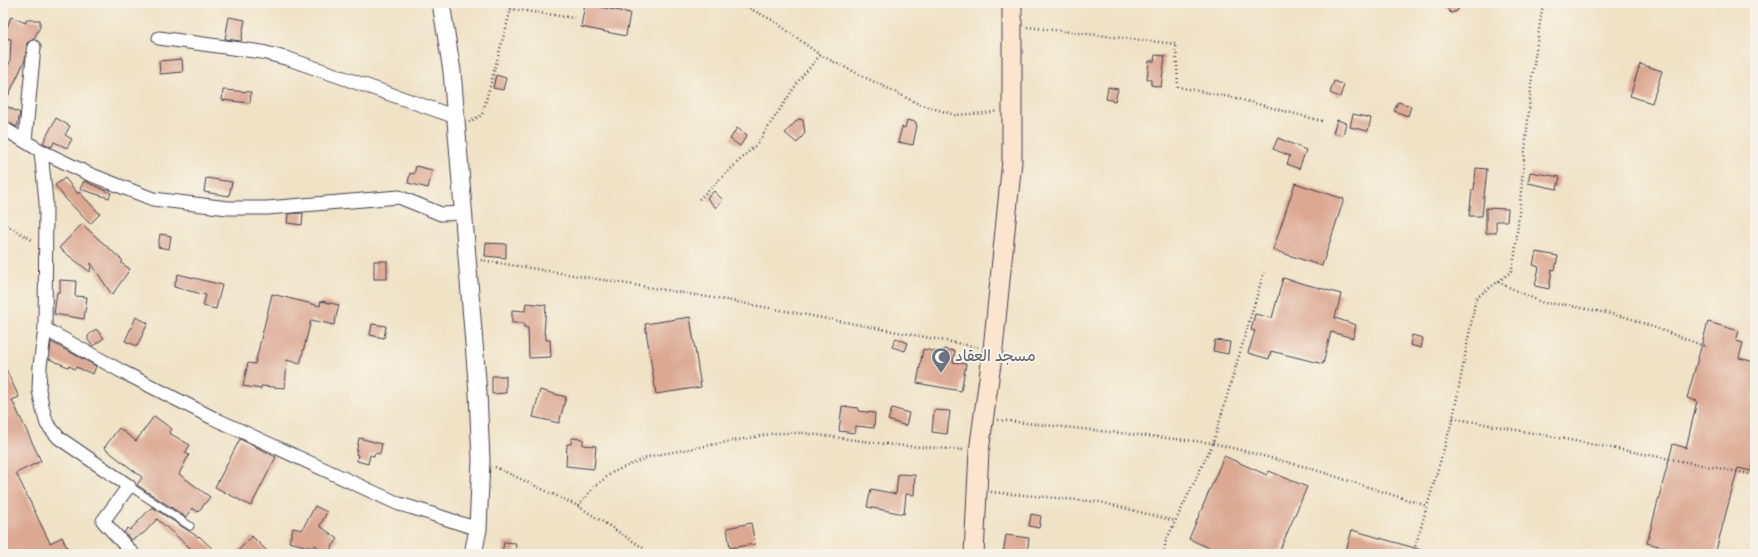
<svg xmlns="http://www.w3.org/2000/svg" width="1758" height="557" font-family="Dekko,'Playpen Sans Arabic',sans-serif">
	<rect width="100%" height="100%" fill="#f7f3e8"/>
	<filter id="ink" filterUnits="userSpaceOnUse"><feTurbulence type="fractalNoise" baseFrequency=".025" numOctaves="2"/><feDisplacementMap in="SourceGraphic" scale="8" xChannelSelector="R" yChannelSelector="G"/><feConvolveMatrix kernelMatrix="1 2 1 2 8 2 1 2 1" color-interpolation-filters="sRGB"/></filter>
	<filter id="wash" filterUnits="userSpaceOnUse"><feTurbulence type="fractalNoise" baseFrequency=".012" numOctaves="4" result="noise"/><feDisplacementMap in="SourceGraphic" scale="16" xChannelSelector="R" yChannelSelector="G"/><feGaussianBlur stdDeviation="0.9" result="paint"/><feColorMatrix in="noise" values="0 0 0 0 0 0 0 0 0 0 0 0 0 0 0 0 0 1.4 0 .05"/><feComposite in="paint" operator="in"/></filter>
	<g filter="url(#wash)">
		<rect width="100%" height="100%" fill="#f0e2c5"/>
		<g id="blocks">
			<g fill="#dca892">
				<path d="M1442,3h19l-4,8 -6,2z"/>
				<path d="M585,4l45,9 -4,23 -45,-9z"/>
				<path d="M11,17l15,6v-3h14v7l-6,12 -7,4 -2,17 -21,45 16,8 -3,14 -14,-7v-43l7,-15 1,-23 -8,-1z"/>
				<path d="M229,17l16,3 -4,21 -16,-2z"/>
				<path d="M1155,55l10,1 -4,31 -10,-2v-5l-4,-1 2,-18h5z"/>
				<path d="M182,59l1,13 -23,2 -1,-13z"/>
				<path d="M1640,64l22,7 -10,32 -22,-7z"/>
				<path d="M496,75l10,3 -3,12 -10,-2z"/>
				<path d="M1334,81l10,4 -4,12 -10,-4z"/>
				<path d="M1108,87l10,2 -3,12 -9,-2z"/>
				<path d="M223,90l28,2 -1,11 -28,-3z"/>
				<path d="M1398,102l13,4 -3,10 -14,-5z"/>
				<path d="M1353,114l18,4 -3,13 -18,-4z"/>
				<path d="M56,118l14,8 -5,9 7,4 -5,9 -13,-6 -2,5 -9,-4z"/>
				<path d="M798,119l5,1 2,13 -8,10 -12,-10z"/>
				<path d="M907,120l9,2v3h1l-4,20 -15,-3 4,-15 3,1z"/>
				<path d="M1337,120l9,3 -3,12 -10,-2z"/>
				<path d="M737,128l10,7 -7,11 -10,-7z"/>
				<path d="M1278,138l28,12 -7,19 -12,-5 3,-8 -17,-7z"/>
				<path d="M416,166l16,4 -4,18 -20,-5 2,-10 4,1z"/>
				<path d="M1476,168l11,1 -5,47h-13l3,-26h2z"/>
				<path d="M1530,172l30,5 -3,12 -29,-6z"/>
				<path d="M65,178l13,16 1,-2 21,22 -10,10 -25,-26 -10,-13z"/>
				<path d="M206,178l26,4 -3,14 -25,-4z"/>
				<path d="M84,181l27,12 -2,5 -29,-9z"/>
				<path d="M1295,183l49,16 -22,67 -49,-16z"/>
				<path d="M714,191l9,9 -7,8 -9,-10z"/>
				<path d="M1486,208l22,1 -1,12h-11v12h-10z"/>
				<path d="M303,213l-1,12 -15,-2 1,-9z"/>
				<path d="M82,224l41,37 -2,2 9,6 -18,26 -21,-32 -1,9 -31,-24z"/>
				<path d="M160,234l11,2 -2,13 -11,-2z"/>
				<path d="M486,243l20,1v14l-21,-2z"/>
				<path d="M1536,252l22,4 -3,14 -3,-1 -3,20 -14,-3 4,-19 -6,-2z"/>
				<rect x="374" y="261" width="13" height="18"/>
				<path d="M178,274l44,11 -6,24 -13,-3 3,-11 -32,-8z"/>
				<path d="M1283,278l58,16 -6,24 21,7 -3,13 -22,-6 -8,32 -52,-13 -2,8 -21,-6 7,-22 -4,-1 4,-16 17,4z"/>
				<path d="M60,280l16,1 -1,15 12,1 -3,22 -30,-5 3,-22h3z"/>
				<path d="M272,294l48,12 1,-5 18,4 -5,20 -23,-5 -11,44 -13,-4 -2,28 -24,-2v3l-18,-3 5,-23 7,1z"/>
				<path d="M526,303l20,2 -2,29h2v6h4l1,17 -22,1 -1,-30 -4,-1v-4h-12v-13l13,1z"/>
				<path d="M136,317l12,6 -11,23 -12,-5z"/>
				<path d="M690,317l11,70 -45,7 -11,-70z"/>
				<path d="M1708,322l31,9 -3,10 7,2 -4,15 16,4v95l-4,14 -13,-3 -23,86h-27l-41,-11 26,-99 13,4 11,-47 -10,-3z"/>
				<path d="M372,324l14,2 -2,12 -14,-3z"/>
				<path d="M96,329l8,9 -11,8 -5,-6v-4z"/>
				<path d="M1412,335l11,3 -2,10 -11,-3z"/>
				<path d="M896,338l12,5 -3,8 -13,-4z"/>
				<path d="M1215,340l15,2 -2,12 -15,-3z"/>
				<path d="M51,342l45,24 -3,8 -17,-7 -1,2 -6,-3 -1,1 -19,-8z"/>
				<path d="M923,349l20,4 1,-4 11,2 -2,11 13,2 -5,27 -44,-8z"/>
				<path d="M3,363l16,34 -7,3 29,61 -25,12 34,70 12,-6 8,17h-67z"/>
				<path d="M492,376h14v17l-14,1z"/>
				<path d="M540,390l26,7 -7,26 -26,-6z"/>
				<path d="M842,406l16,2v3l17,2 -1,15 -18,-2 -1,7 -16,-2z"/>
				<path d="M892,408l17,5 -3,13 -18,-6z"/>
				<path d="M934,410l16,1 -3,23 -15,-2z"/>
				<path d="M154,416l18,13 -3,4 21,12 -5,8 4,2 -10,19 31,23 -12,15 -6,-4 -6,9 -49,-32 5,-8 -38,-29 15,-20 17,13z"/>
				<path d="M359,438l23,6 -2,10 -5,-1 -1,3 -4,-1 -2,9 -11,-3 1,-6 -2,-1z"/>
				<path d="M572,438l11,1v6l13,1 -2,23 -28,-3 1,-22h4z"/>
				<path d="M240,439l36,18 -25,49 -36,-19z"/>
				<path d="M1224,456l43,19 2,-4 38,16 -29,67h-54l-35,-15z"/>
				<path d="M898,474l17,1 -1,20 -8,-1 -2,20 -37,-7 4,-18 25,5z"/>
				<path d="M315,506l12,6 -7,14 18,13 -11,15 -12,-9 -2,3 -24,-6 4,-14 9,2z"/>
				<path d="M152,507l46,30 1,-1 19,18h-21l-40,-35 -13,14 -13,7 -7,-8 4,-4 2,2z"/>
				<path d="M1031,514l10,2 -2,12 -10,-2z"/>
				<path d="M751,523l4,21 -25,4 -3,-20z"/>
				<path d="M1352,530l73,21 -1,3h-79z"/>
				<path d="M1006,535l23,3 -2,16h-24z"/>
				<path d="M252,536l18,18h-35z"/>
				<path d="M504,542l12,1 -1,11h-13z"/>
			</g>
		</g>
	</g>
	<g filter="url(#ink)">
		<use href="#blocks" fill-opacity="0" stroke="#413f50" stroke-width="1"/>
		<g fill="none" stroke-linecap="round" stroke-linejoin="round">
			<g stroke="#413f50" stroke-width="9">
				<path id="service" d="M129,486l61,40"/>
			</g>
			<g stroke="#413f50" stroke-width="15">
				<g id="minor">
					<path d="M159,38l103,14 27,7 167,58"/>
					<path d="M3,128l38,23 48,23 64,25 75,9h39l132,-11 42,17 23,-1"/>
					<path d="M25,141l9,-94"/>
					<path d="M41,151l5,51 -1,127 -5,37 -1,24 4,20 4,14 12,14 70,48 -26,35 30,33"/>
					<path d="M45,329l76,42 92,47 186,86c27,7 52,17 79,25"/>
				</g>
			</g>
			<g stroke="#413f50" stroke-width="19">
				<path id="tertiary" d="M441,3l11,68 26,322 3,67 -3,69 -5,25"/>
			</g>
			<g stroke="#413f50" stroke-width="21">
				<path id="secondary" d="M974,554l5,-103 14,-102 19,-188v-158"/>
			</g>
			<g stroke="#413f50" stroke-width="2.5" stroke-dasharray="1 3" stroke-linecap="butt">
				<path d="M739,3l35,18 46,34 99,49 36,11 32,-2 11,-2"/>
				<path d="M1027,27l149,17 2,43 57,11 87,23"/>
				<path d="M469,122l13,-7 29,-106 63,9"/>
				<path d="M699,199l58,-55 43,-65 20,-24"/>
				<path d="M3,223l31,18"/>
				<path d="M481,260l251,41 246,46"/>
				<path d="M1498,282l45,21 24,2 59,12 81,30"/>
				<path d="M1453,418l302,57"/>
				<path d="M998,420l215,23 93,24 121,39"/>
				<path d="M495,467l83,39 64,41 7,7"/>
				<path d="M991,492l109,10 75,19"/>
				<path d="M578,506l16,-19 19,-15 38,-16 125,-23h27l90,12 72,5"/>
				<path d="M1165,554v-11l48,-100 51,-171"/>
				<path d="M1413,554l40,-136 23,-120 35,-26 4,-17 17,-178 11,-74"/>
			</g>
			<use href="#service" stroke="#fff" stroke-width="7"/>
			<use href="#minor" stroke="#fff" stroke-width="13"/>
			<use href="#tertiary" stroke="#fff" stroke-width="17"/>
			<use href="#secondary" stroke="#fce5cf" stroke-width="19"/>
		</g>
	</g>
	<defs>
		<g id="mosque-pin" transform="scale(1)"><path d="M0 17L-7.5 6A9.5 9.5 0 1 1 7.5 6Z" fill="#6b7280" stroke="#f7f3e8"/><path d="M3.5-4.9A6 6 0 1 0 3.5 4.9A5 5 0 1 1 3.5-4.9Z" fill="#fff"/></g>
	</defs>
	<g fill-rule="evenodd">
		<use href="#mosque-pin" x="941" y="357"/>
	</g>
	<g text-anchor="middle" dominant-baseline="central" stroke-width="4" stroke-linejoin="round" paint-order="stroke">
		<g font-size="16" fill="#5b616d" stroke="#f7f3e8" text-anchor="start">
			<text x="955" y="357">مسجد العقاد</text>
		</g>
	</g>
	<rect width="1758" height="557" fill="none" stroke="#f7f3e8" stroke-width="16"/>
</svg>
